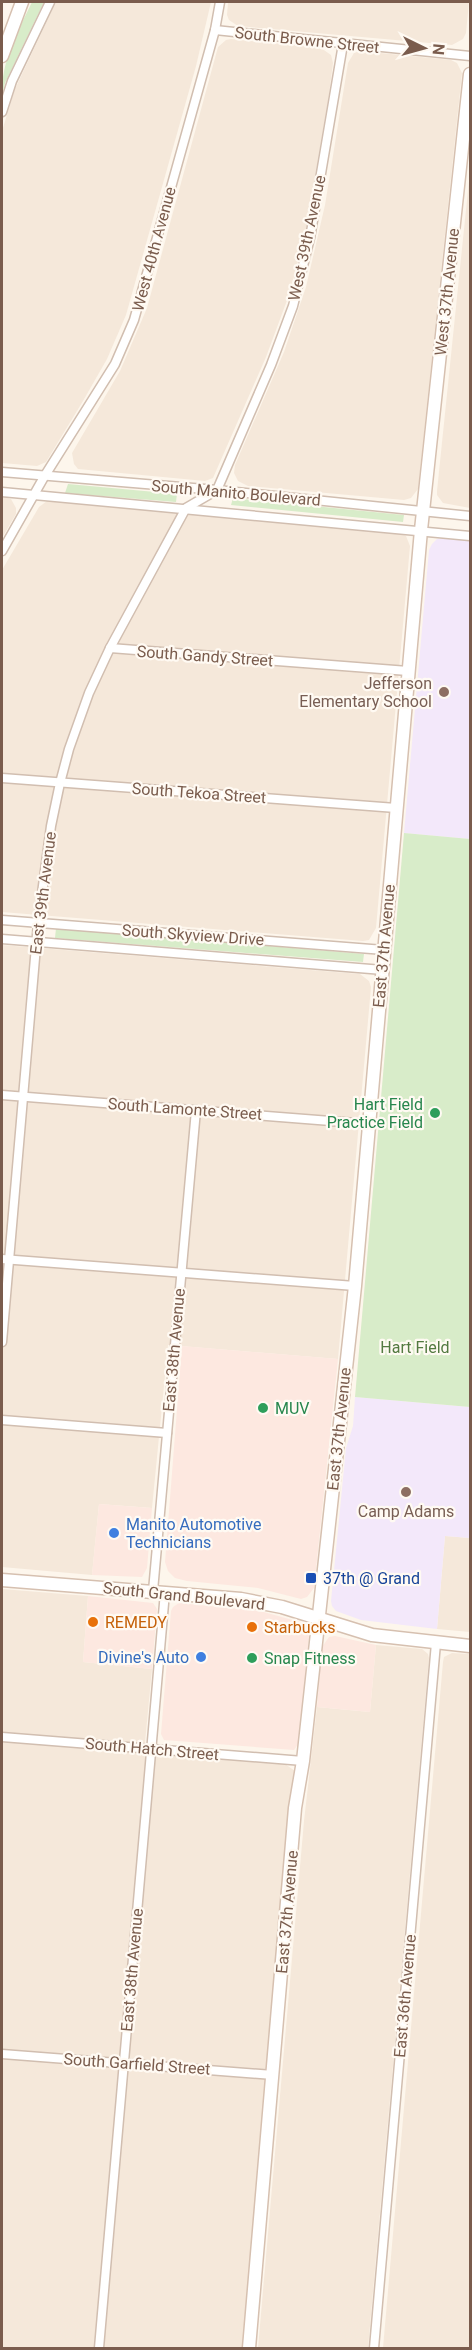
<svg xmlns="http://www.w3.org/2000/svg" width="472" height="2350" font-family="Roboto,sans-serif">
	<rect width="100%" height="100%" fill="#fdf6ec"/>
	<g fill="#f5e8da">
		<path d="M56,2h155l-15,64 -70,249 -19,44 -24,42 -37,61 -9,4 -35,-3v-332l13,-42z"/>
		<path d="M228,2h241l-3,31 -3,6 -11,6 -214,-19 -9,-6 -2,-5z"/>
		<path d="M231,39l90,9 10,7 2,8 -4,31 -25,146 -15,55 -23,62 -53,121 -8,3 -127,-12 -4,-5 -2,-11 48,-82 27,-63 71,-261 8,-7z"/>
		<path d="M360,51l91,9 6,3 5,10 -44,416 -7,9 -7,2 -156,-14 -10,-5 -4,-8 1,-8 49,-113 22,-65 19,-82 23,-142 6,-10z"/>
		<path d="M470,171v337l-27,-5 -6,-8v-4z"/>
		<path d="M2,496l9,3 5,9v6l-14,24z"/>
		<path d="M47,501l355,33 4,2 4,10 -34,382 -7,12 -6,1 -361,-29v-342l37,-63z"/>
		<path d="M2,945l358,29 9,7 2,6 -33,372 -170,-14 -16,163 -53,-4 -7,71 -90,-8z"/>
		<path d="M445,1536l25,2v94l-33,-3z"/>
		<path d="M2,1589l86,7 -5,66 69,7 -8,84 141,11 10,7 -51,577h-242z"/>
		<path d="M376,1645l46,4 6,5 1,4 -61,690h-110l46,-527 13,-114 53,5z"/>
		<path d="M452,1653l18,1v694h-87l60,-686 1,-5z"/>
	</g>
	<g fill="#fde8e0">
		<path d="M182,1346l156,13 -24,229 -7,9 -6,2 -43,-11 -71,-7 -12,-3 -7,-7 -3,-9z"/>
		<path d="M99,1504l53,4 -5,60 -5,9 -50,-2z"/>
		<path d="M88,1596l65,7 4,6 -5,60 -69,-7z"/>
		<path d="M179,1603l81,8 40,11 6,4 3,9 -10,108 -5,7 -130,-10 -3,-6 10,-123 2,-4z"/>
		<path d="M335,1636l41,9 -6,67 -53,-5 5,-60 7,-10z"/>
	</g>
	<g fill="#f3e8fa">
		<path d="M444,538l26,3v298l-66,-6 25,-283 3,-6 5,-5z"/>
		<path d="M355,1397l115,10v131l-25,-2 -8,93 -76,-9 -25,-9 -4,-5 -1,-5 15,-153 7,-22z"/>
	</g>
	<g fill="#d8ecc9">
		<path d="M32,2h12l-39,81 -3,12c-1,-34 16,-64 30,-93z"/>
		<path d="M68,484l109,10 -1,8 -111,-9z"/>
		<path d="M233,498l171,17 -1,7 -172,-17z"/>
		<path d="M404,833l66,6v568l-115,-10z"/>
		<path d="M56,928l308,26 -1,8 -308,-24z"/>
	</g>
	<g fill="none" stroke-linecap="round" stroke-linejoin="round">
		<g stroke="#d1beb0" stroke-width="11">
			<g id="street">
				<path d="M215,30l255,26"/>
				<path d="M2,112l10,-31 38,-79"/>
				<path d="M2,472l215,18 253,26"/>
				<path d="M2,492l468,44"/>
				<path d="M2,551l42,-74 71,-113 19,-44 81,-290 5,-28"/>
				<path d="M110,648l298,23"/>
				<path d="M2,778l394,30"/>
				<path d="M2,920l382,30"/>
				<path d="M2,939l381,31"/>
				<path d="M2,1095l367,29"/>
				<path d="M2,1259l353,27"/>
				<path d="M2,1342l36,-419 13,-97 9,-43 9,-34 20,-56 21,-45 76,-140 31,-18 54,-125 22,-59 17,-68 33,-194"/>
				<path d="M2,1420l165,13"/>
				<path d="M153,1591l43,-481"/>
				<path d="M2,1737l301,24"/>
				<path d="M2,2054l271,21"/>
				<path d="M99,2348l66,-756"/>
				<path d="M374,2348l62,-705"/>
			</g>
		</g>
		<g stroke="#d6c0b0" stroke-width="15">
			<g id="secondary">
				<path d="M2,56l20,-54"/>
				<path d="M2,1580l239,19 41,8 90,28 98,11"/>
				<path d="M249,2348l46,-540 8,-47 52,-475 66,-756 49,-456"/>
			</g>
		</g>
		<use href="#street" stroke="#fff" stroke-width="8"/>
		<use href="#secondary" stroke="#fff" stroke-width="12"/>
	</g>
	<g fill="#8d6e63" stroke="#fffaf3" stroke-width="2">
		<circle cx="444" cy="692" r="6"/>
		<circle cx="406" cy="1492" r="6"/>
	</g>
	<g fill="#2e9e5b" stroke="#fffaf3" stroke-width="2">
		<circle cx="435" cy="1113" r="6"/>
		<circle cx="263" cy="1408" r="6"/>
		<circle cx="252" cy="1658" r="6"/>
	</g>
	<g fill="#3f7fe0" stroke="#fffaf3" stroke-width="2">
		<circle cx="114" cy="1533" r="6"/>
		<circle cx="201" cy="1657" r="6"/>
	</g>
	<rect fill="#1a4fb4" stroke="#fffaf3" stroke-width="2" x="305" y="1572" width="12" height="12" rx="3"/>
	<g fill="#e8710a" stroke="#fffaf3" stroke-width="2">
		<circle cx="93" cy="1622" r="6"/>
		<circle cx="252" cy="1627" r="6"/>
	</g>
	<g text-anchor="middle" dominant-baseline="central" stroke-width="4.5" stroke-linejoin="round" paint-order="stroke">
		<g font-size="16" fill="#7a5c4d" stroke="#fffaf3">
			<text transform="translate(307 40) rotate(6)">South Browne Street</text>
			<text transform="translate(307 238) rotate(-78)">West 39th Avenue</text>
			<text transform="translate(154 249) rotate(-75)">West 40th Avenue</text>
			<text transform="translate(447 292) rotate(-84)">West 37th Avenue</text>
			<text transform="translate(236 493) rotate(5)">South Manito Boulevard</text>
			<text transform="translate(205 656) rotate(4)">South Gandy Street</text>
			<text transform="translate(199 793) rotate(4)">South Tekoa Street</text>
			<text transform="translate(43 893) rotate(-83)">East 39th Avenue</text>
			<text transform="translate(193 935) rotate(4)">South Skyview Drive</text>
			<text transform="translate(384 946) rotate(-85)">East 37th Avenue</text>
			<text transform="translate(185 1109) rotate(4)">South Lamonte Street</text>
			<text transform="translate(174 1350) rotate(-85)">East 38th Avenue</text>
			<text transform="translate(339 1429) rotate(-84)">East 37th Avenue</text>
			<text transform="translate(184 1596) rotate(6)">South Grand Boulevard</text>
			<text transform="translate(152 1749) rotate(5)">South Hatch Street</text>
			<text transform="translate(287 1912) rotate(-85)">East 37th Avenue</text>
			<text transform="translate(132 1970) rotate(-85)">East 38th Avenue</text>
			<text transform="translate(405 1996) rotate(-85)">East 36th Avenue</text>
			<text transform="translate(137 2064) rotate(4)">South Garfield Street</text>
		</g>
		<g font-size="16" fill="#785e54" stroke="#fffaf3" text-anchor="end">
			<text x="432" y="683">Jefferson<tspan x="432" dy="18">Elementary School</tspan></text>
			<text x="406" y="1511" text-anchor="middle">Camp Adams</text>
		</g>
		<g font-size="16" fill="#27864d" stroke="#fffaf3" text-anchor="start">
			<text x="423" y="1104" text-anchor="end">Hart Field<tspan x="423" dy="18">Practice Field</tspan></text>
			<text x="275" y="1408">MUV</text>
			<text x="264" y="1658">Snap Fitness</text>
		</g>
		<g font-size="16" fill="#537a41" stroke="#fffaf3">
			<text x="415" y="1347">Hart Field</text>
		</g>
		<g font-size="16" fill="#366cbe" stroke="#fffaf3" text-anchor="start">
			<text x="126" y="1524">Manito Automotive<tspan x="126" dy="18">Technicians</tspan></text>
			<text x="189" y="1657" text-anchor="end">Divine's Auto</text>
		</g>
		<g font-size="16" fill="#164399" stroke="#fffaf3" text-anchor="start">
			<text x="323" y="1578">37th @ Grand</text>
		</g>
		<g font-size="16" fill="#c56008" stroke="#fffaf3" text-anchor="start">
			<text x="105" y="1622">REMEDY</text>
			<text x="264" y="1627">Starbucks</text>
		</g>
	</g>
	<rect width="472" height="2350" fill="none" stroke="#7a5c4d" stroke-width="6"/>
	<g transform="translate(424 48) rotate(95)" stroke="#fffaf3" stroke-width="4.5" paint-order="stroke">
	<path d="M0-4.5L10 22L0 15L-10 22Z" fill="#7a5c4d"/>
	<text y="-9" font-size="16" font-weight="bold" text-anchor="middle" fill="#7a5c4d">N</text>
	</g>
</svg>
